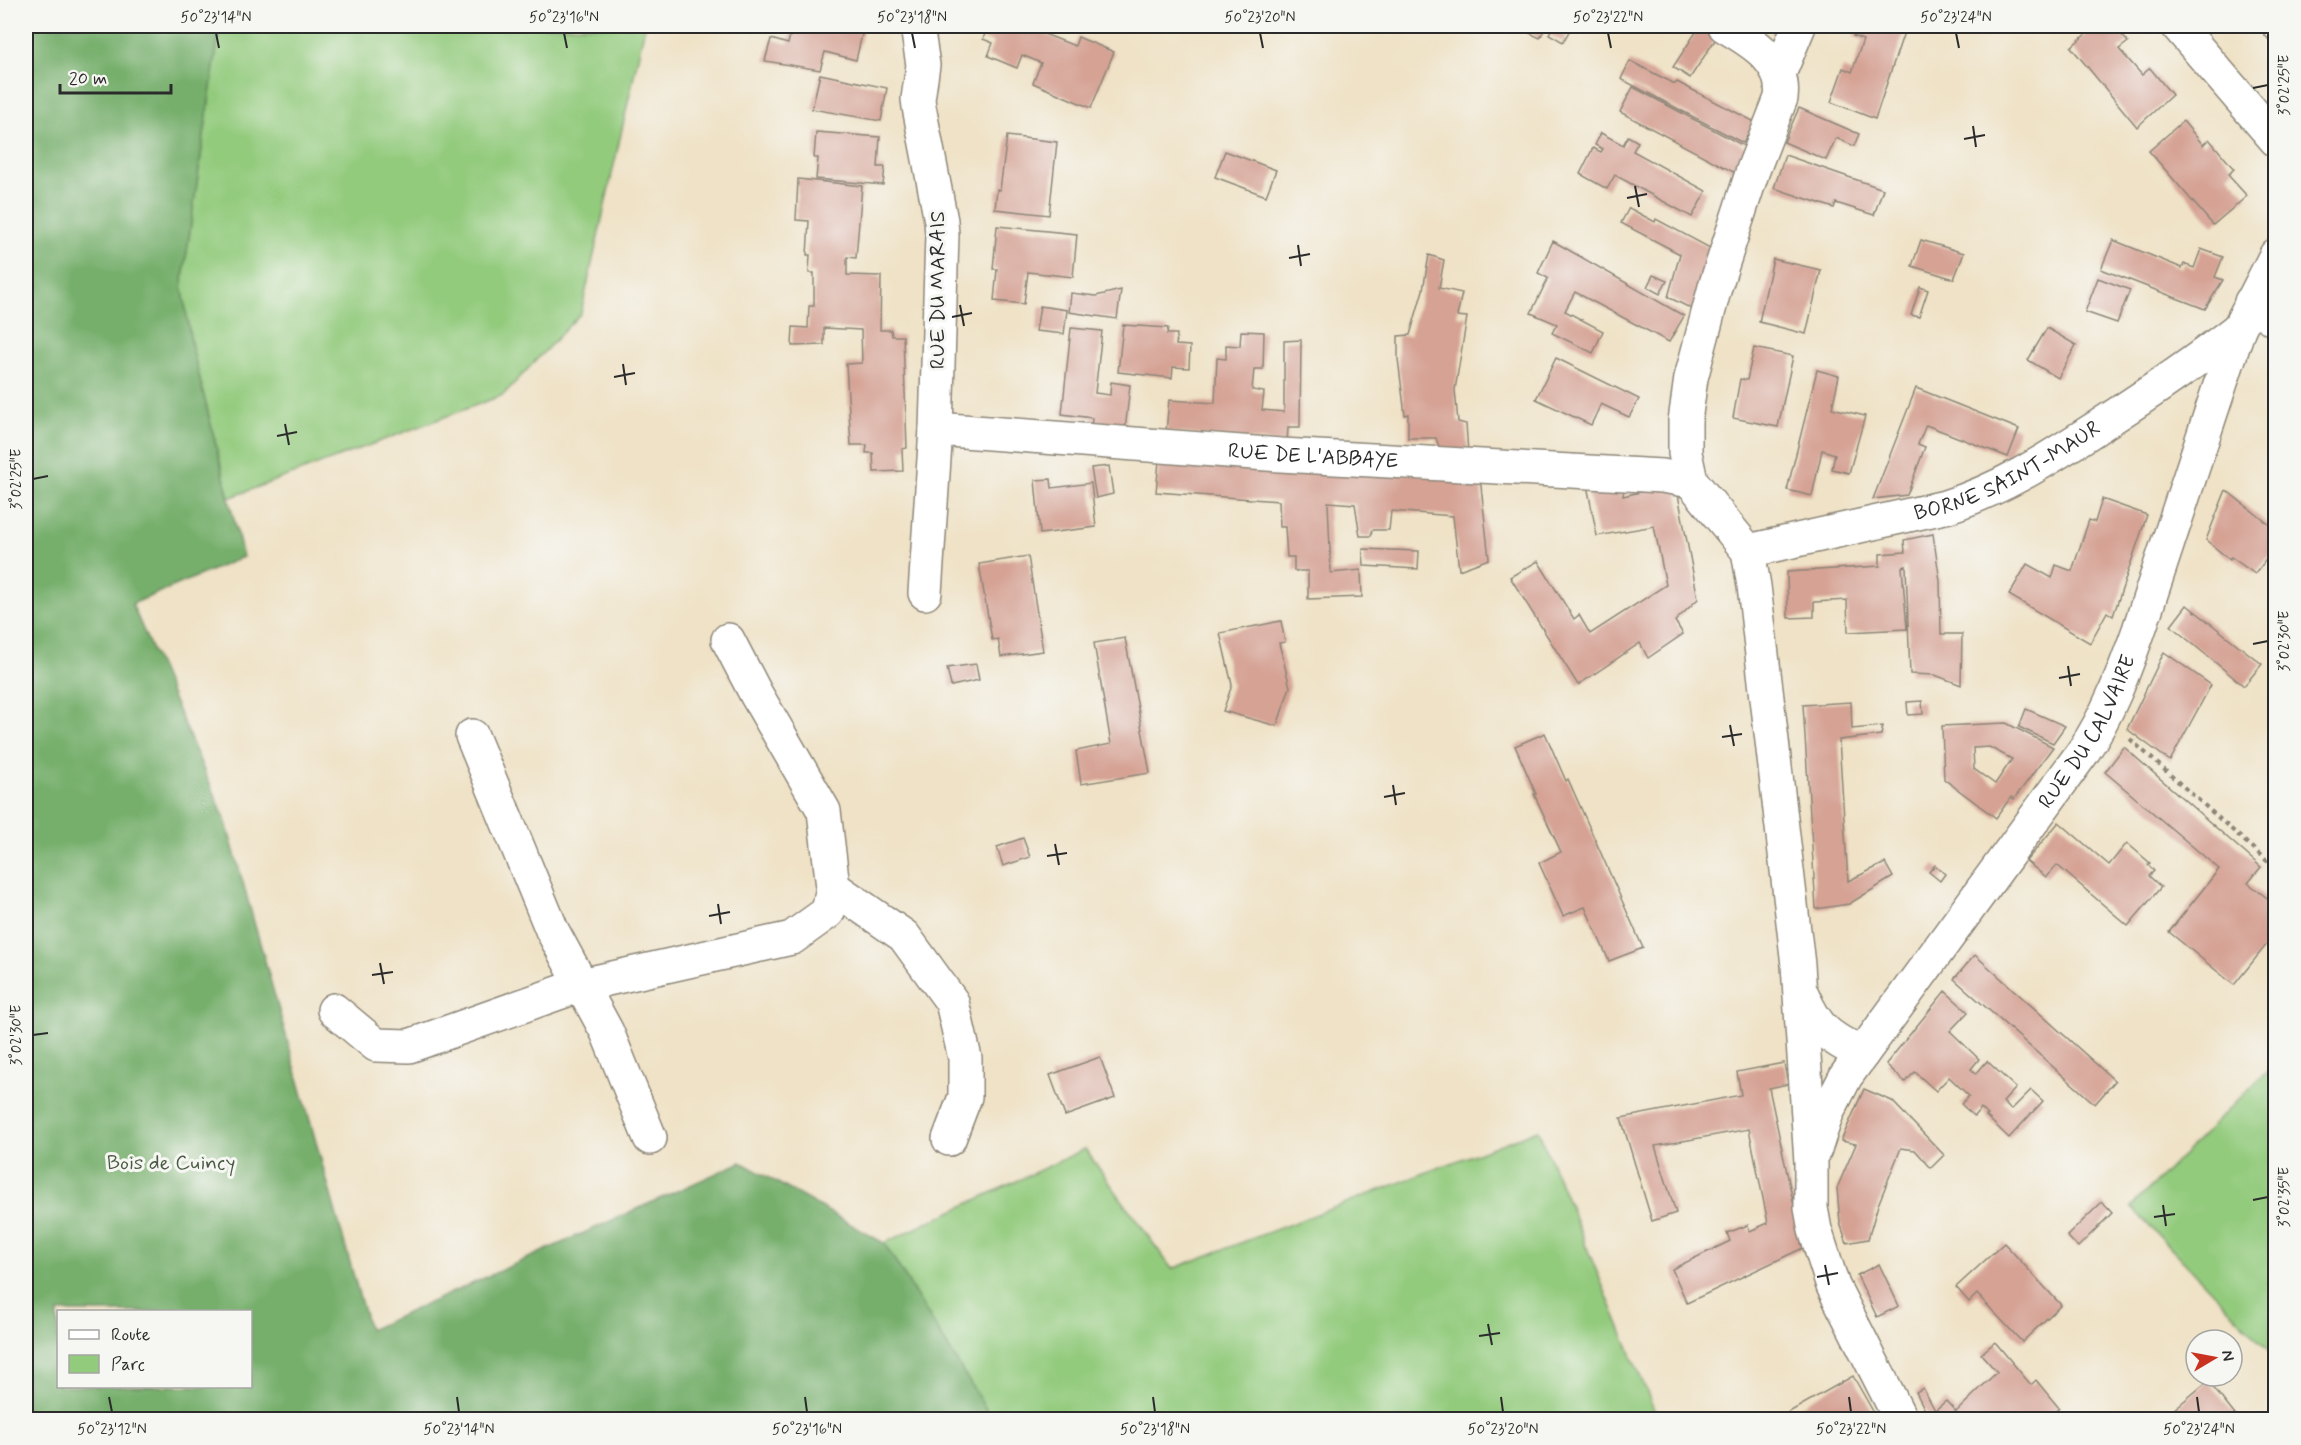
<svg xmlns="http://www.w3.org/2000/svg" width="2301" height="1445" font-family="Mynerve,sans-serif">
	<rect width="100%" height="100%" fill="#f6f6f2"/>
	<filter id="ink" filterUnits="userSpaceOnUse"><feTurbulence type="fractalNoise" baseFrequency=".0167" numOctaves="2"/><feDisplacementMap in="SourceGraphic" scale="12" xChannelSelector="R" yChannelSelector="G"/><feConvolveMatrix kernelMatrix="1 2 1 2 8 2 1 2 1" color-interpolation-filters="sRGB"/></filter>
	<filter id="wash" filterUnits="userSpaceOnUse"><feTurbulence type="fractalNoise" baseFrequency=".008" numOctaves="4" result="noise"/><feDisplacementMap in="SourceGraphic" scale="24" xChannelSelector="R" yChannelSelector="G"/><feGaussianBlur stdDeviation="1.35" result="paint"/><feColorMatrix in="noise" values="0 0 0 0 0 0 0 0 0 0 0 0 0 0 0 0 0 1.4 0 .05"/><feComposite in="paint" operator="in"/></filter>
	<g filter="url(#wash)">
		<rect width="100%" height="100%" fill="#efe2c6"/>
		<g fill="#93cb7d" stroke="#5f7b54" stroke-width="1.5">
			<path d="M220,26h425l-64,287 -78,82 -274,103 -38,-155 -9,-58z"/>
			<path d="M2275,1063v294l-144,-150z"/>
			<path d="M1538,1130l120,289h-666l-108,-176 201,-94 87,120z"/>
		</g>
		<path fill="#76af6c" stroke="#506d4c" stroke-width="1.5" fill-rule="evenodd" d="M26,26h194l-38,259 9,58 52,214 -111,47 93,215 144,511 372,-168 143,81 108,176h-966zM58,1312h192v74h-192z"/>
		<g id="blocks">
			<g fill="#d5a294" fill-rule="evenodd">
				<path d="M792,26h72l-8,34 -31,-8 -5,18 -55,-9 6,-22 17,5z"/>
				<path d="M988,26h36l51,20 3,-9 36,15 -23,56 -58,-25 8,-20 -19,-8 -5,13 -29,-12 5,-13 -10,-4z"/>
				<path d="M1515,26h31l-6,12z"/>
				<path d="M1553,26h19l-9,16 -14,-8z"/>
				<path d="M1700,26l17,11 -27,41 -17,-11z"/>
				<path d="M1857,26h49l-31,93 -44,-17 12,-34 9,4 11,-32 -10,-4z"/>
				<path d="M2095,26h19l14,16 -9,7 23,26 8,-7 22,27 -35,32 -66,-80z"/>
				<path d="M2266,26h10v22l-13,-15 5,-5z"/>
				<path d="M1630,61l45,23 2,-2 78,40 -12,21 -122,-64z"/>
				<path d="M820,74l67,14 -6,33 -69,-12z"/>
				<path d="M1633,87l113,60 -9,27 -117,-62z"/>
				<path d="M1799,108l60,26 -5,12 -18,-8 -10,22 -42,-18z"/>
				<path d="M2183,121l20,24 6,-6 25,30 -6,6 19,21 -34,29 -64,-74z"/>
				<path d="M816,132l64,5 -2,30h7l-2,18 -67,-6 2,-21h-4z"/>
				<path d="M1601,133l22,12 5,-9 10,6 -5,9 73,40 -14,26 -77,-42 -8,14 -27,-15 13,-26 8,4 2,-3 -8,-4z"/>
				<path d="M1007,136l50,6 -8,73 -54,-6 2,-20 3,1z"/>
				<path d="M1225,151l51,19 -10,26 -51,-19z"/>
				<path d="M1785,155l98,34 -9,26 -38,-12 -2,5 -60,-20z"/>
				<path d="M798,179l64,7 -6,72 -9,-1v18l34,1 -1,54h11l1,6h11l4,112 -5,1 1,22 -29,1 -1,-19h-7l1,-8h-16l-5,-81 16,-1 -1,-33 -37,-2v17l-32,1 1,-19 15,1 1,-22h5v-33h-5l1,-18h-3l2,-34 -13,-1z"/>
				<path d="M1629,208l26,14 1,-3 56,30 -18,61 -26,-13 12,-43 -59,-31z"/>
				<path d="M997,226l80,8 -4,43 -45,-5 -4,32 -30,-3 3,-32h-4z"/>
				<path d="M1921,240l43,13 -10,26 -42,-13z"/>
				<path d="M2113,240l69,28 2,-4 10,4 7,-19 22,8 -8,20 8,3 -18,29 -104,-40z"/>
				<path d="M1553,241l131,75 -15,26 -94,-50 -10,19 38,20 -10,22 -41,-20 5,-9 -26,-11 17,-35 -10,-5z"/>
				<path d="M1429,255l15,5 -5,28 23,5 -5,23 10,1 -12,73 3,32 8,2 2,28 -28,-2 -4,-12h-28v-24l-3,1 -7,-56v-23l12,-1 13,-45z"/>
				<path d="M1773,259l48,11 -15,64 -47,-12z"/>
				<path d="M1653,275l14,6 -7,13 -13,-7z"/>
				<path d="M2098,278l32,12 -13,33 -32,-11z"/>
				<path d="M1920,287l8,3 -9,27 -8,-2z"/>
				<path d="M1121,290l-4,29 -48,-7 2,-19 25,3z"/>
				<path d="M1040,306l27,4 -3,24 -28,-3z"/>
				<path d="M1123,325l45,3 -1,6h10l-1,11 14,1 -1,22 -16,-1 -1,11 -54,-6z"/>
				<path d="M1071,328l31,3 -7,62 15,2 1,-13 19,3 -5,46 -34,-3 1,-10 -30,-4z"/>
				<path d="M2047,328l29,17 -18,33 -30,-18z"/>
				<path d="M1241,331l23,1 -1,37h-9l-2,21 12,2 -2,18 22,2v-71l17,-1 -1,87h-12l-1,16 -121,-11 3,-32 46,3 2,-45 9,1v-14l14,1z"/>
				<path d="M1754,348l39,8 -15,71 -45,-9 7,-39 7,1z"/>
				<path d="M1556,358l83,41 -10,18 -28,-13 -10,21 -55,-26z"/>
				<path d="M1817,370l22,6 -7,32 33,8 -16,57 -17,-4 3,-15 -13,-4 -10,46 -25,-6z"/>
				<path d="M1916,388l103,41 -11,28 -82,-32 -8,19 7,3 -18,48 -34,4z"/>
				<path d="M1159,461l321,16 9,82 -30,11 -6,-54 -62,-5 -2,19h-17l-1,6h-11l-5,-32 -27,-2 3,71 30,-3 1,27 -54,2v-28h-14v-14h-7l-2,-30h-5l-1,-26 -123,-9z"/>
				<path d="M1109,466l4,28 -17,4 -5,-30z"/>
				<path d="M1051,479l1,9 39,-5 5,44 -56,7 -5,-54z"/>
				<path d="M1676,484l22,115 -23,22 8,13 -35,24 -8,-15 -62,42 -68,-108 28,-16 36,58 5,-4 11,19 76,-49 -12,-59 -57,10 -10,-51 37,4 -1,7z"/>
				<path d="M2226,490l50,40v17l-21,27 -24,-17 -1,3 -24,-20z"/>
				<path d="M2102,499l45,16 -34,101 -6,-4 -17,31 -81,-48 18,-31 25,14 4,-13 16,6 17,-51 6,2z"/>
				<path d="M1933,534l7,47 1,53h21l-1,51 -26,-10 -25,-1 -4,-108 -4,1 5,62 -59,3 -1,-32 -33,2v15l-26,1 -1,-46 93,-6v-12l25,-2 -1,-12z"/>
				<path d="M1363,549l56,2 -1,18 -54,-3z"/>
				<path d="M1028,556l15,95 -42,6 -3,-18 -6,1 -13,-76z"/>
				<path d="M2187,605l75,59 -18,22 -73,-60z"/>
				<path d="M1281,621l4,21 -6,1 11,44 -13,39 -54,-15 9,-26 -12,-52z"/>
				<path d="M1125,638l25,135 -69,11 -5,-33 35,-7 -17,-101z"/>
				<path d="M2164,652l47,33 -41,76 -43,-32z"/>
				<path d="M976,664l3,16 -28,6 -4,-18z"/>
				<path d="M1922,701l1,13 -15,1 -1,-13z"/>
				<path d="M1851,702l1,27 31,-3 -2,9 -42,5 9,141 37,-18 8,14 -44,27 -33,5 -13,-204z"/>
				<path d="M2026,709l39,17 -12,17 -34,-16z"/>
				<path d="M2006,723l47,24 -39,52 -3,-2 -15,21 -52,-39 -2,-53zM1989,747l23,12 -17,25 -21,-15 -1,-21z"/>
				<path d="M1545,733l21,48 2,-2 75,169 -34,13 -24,-54 -22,9 -24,-53 22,-11 -27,-58h2l-21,-48z"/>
				<path d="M2124,747l137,120 -13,16 28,22v28l-42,52 -65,-53 50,-63 -114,-97z"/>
				<path d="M2059,822l50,43 18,-22 23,20 -2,2 6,6 -5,5 12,11 -33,39 -71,-61 -11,12 -20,-16z"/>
				<path d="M1023,838l7,19 -27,9 -6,-19z"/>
				<path d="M1935,865l10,9 -5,7 -11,-9z"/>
				<path d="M1975,955l140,126 -20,23 -141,-125z"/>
				<path d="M1945,991l23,21 -18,19 29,28 -8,10 5,5 11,-13 29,27 -13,14 8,8 20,-20 12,11 -34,37 -23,-22 2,-1 -7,-7 -7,8 -13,-12 8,-8 -20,-19 -13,14 -21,-19 -10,10 -19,-18z"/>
				<path d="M1100,1057l15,41 -50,18 -15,-41z"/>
				<path d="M1784,1063l4,21 -19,4 34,160 -116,55 -15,-34 58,-28 -3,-8 21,-8 2,6 18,-8 -19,-94 -94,17 21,67 -24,8 -31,-103 120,-23 -4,-23z"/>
				<path d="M1864,1089l28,12 52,54 -13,13 -16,-18 -14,-2 -23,57 -10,34 -21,4 -7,-20 -3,-35 19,-44 -15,-3z"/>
				<path d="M2102,1202l10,11 -34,34 -11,-11z"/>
				<path d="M2004,1243l57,62 -39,37 -45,-48 -8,8 -13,-15z"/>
				<path d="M1879,1264l20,42 -22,11 -20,-42z"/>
				<path d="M1995,1342l36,43 5,-5 23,28 -12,12h-117l-14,-28 7,-4 12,22 11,-9 10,11 41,-40 -16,-18z"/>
				<path d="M1853,1376l25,44h-103z"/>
				<path d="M2208,1381l31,39h-68l-4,-5z"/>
			</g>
		</g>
	</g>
	<g filter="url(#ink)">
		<use href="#blocks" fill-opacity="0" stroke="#8d8678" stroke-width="1.5"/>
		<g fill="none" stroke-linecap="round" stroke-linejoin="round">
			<g stroke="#8d8678" stroke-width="36">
				<g id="minor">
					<path d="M917,26l6,39 -5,34 1,8 22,114 1,14 -6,194 -11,164"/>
					<path d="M1725,26c27,16 61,35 56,72l-28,72 -38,117 -24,91 -6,43v32l6,28 57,70 6,35 44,379 13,197v46l4,22 18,56 68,134"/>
					<path d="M2178,26l98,114"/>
					<path d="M1779,74l20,-48"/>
					<path d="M2251,302l25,19"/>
					<path id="s1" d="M936,429l345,26 381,21 29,5"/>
					<path id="s2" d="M1748,551l197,-44c58,-18 103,-48 154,-81 48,-31 95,-63 140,-98"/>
					<path d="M472,736l80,194 55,102 43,106"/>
					<path d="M833,887l71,49 48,66 13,56v39l-16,42"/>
					<path d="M1803,996c14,34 27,42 59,58"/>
					<path d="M334,1010l42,35 33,1 172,-61 211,-47 36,-26 5,-25 -9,-76 -68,-117 -28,-54"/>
					<path id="s3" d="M1815,1149l12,-36 19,-37 237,-324c25,-37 41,-80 56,-122l100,-302 37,-73"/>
				</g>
			</g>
			<path stroke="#8d8678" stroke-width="4" stroke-dasharray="4.5 4.5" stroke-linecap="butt" d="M2130,739l146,130"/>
			<use href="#minor" stroke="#fff" stroke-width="33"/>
		</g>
	</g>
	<path fill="none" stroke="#2b2b2b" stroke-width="2" d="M216,33l3,15M564,33l3,15M912,33l3,15M1260,33l3,15M1608,33l3,15M1956,33l3,15M2253,88l15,-3M1973,126l3,21M1964,139l21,-4M1635,186l4,21M1627,198l20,-4M1298,245l3,21M1289,258l21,-4M960,305l4,21M952,317l20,-4M623,364l3,21M614,377l21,-4M285,424l4,21M277,436l20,-4M33,479l15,-3M2253,644l15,-3M2068,666l3,20M2059,678l21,-4M1730,725l4,21M1722,737l20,-3M1393,785l3,20M1384,797l21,-4M1055,844l4,21M1047,856l20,-3M718,904l3,20M709,916l21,-4M380,963l4,21M372,975l21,-3M33,1035l15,-2M2253,1200l15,-3M2163,1205l3,21M2154,1217l21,-3M1825,1265l4,20M1817,1277l21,-4M1488,1324l4,21M1479,1336l21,-3M109,1397l3,15M457,1397l2,15M805,1397l2,15M1153,1397l2,15M1501,1397l2,15M1849,1397l2,15M2197,1397l2,15"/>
	<g text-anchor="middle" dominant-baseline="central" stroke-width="6" stroke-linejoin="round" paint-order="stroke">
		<g font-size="21" fill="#2b2b2b" stroke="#f6f6f2">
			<text transform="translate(938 290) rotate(-90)">RUE DU MARAIS</text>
			<text stroke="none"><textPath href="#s1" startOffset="378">RUE DE L'ABBAYE</textPath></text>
			<text stroke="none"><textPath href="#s2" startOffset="273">BORNE SAINT-MAUR</textPath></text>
			<text stroke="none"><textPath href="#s3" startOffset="501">RUE DU CALVAIRE</textPath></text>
		</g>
		<g font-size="21" fill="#4a5b44" stroke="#f6f6f2">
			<text x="171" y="1163">Bois de Cuincy</text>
		</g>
	</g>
	<rect width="2301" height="1445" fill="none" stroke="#f6f6f2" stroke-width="66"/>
	<rect x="57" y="1310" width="195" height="78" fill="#f6f6f2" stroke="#a5a5a2" stroke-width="1.5"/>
	<rect x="69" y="1330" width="30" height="9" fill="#ffffff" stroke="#a5a5a2" stroke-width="1.5"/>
	<text x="111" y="1340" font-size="18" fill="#2b2b2b">Route</text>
	<rect x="69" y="1355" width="30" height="18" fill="#93cb7d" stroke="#a5a5a2" stroke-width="1.5"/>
	<text x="111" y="1370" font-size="18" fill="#2b2b2b">Parc</text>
	<g transform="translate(2214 1358) rotate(80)"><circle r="28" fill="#f6f6f2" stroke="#a5a5a2" stroke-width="1.5"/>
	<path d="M0-4.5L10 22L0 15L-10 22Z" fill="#c8321e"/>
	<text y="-9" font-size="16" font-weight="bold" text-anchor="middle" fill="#2b2b2b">N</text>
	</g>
	<path d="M60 84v9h111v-9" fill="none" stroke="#2b2b2b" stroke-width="3"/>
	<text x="69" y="84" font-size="18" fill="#2b2b2b" stroke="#f6f6f2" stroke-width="4.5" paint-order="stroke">20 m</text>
	<rect x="33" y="33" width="2235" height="1379" fill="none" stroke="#2b2b2b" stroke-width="2"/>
	<g font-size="15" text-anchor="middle" fill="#2b2b2b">
		<text x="216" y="22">50°23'14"N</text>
		<text x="564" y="22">50°23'16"N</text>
		<text x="912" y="22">50°23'18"N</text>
		<text x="1260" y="22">50°23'20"N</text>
		<text x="1608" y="22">50°23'22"N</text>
		<text x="1956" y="22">50°23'24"N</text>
		<text transform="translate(2284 85) rotate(-90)" y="5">3°02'25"E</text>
		<text transform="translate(16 479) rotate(-90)" y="5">3°02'25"E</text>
		<text transform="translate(2284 641) rotate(-90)" y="5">3°02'30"E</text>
		<text transform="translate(16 1035) rotate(-90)" y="5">3°02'30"E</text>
		<text transform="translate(2284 1197) rotate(-90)" y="5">3°02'35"E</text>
		<text x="112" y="1434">50°23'12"N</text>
		<text x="459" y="1434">50°23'14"N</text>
		<text x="807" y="1434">50°23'16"N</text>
		<text x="1155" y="1434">50°23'18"N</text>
		<text x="1503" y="1434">50°23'20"N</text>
		<text x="1851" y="1434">50°23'22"N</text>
		<text x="2199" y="1434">50°23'24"N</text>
	</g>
</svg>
